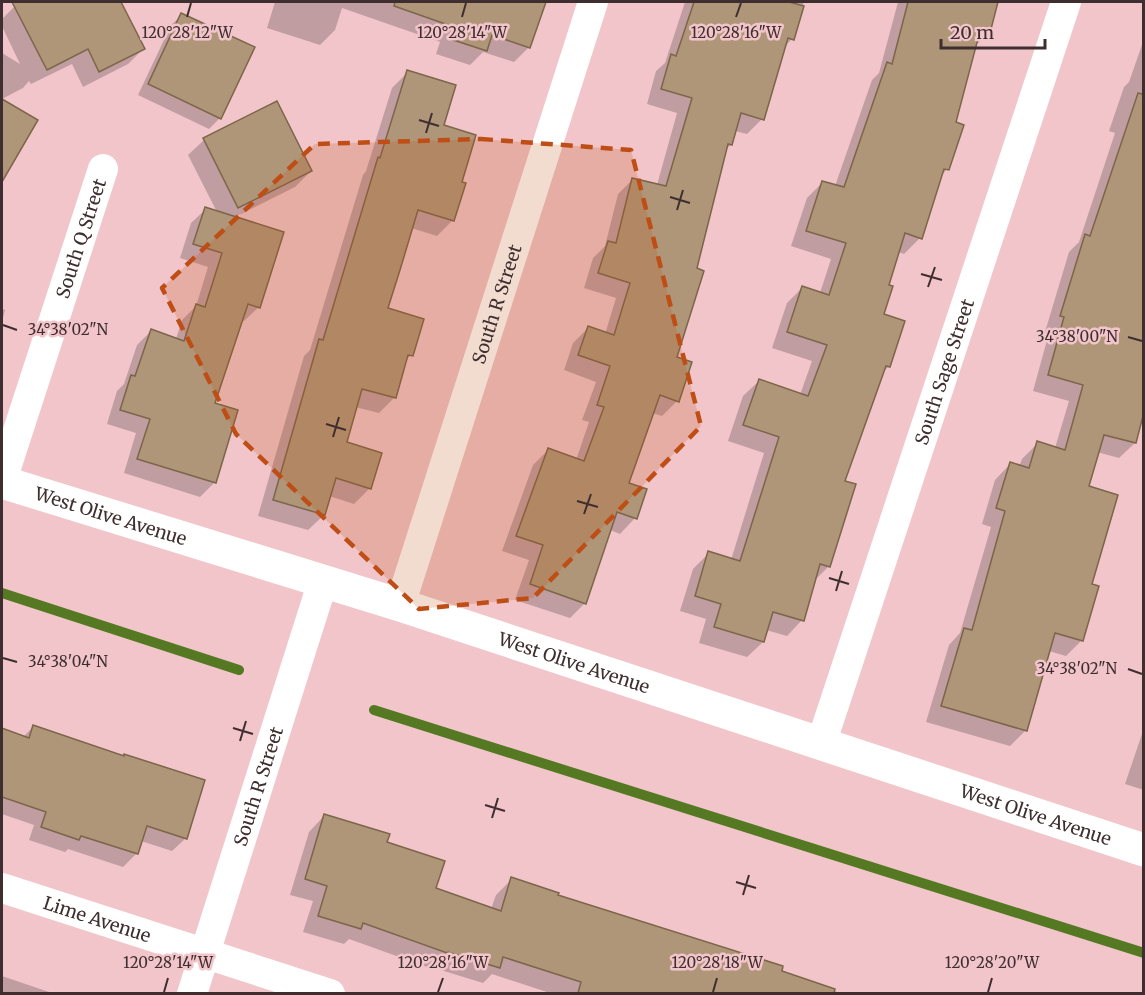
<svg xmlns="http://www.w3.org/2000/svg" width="1145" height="995" font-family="Merriweather,serif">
	<rect width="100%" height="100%" fill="#f1c5c9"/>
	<g fill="#0003">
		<path d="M23,2h69l3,4 8,-4h16l24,47 -15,15 -45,23 -11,-23 -41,20 -2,-3 -6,7 -21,11v-46l18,11 -18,-38v-7l13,-13z"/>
		<path d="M275,2h269l-15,45 -15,15 -31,-10 -13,13 -34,-11 4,-12 -98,-34 -7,22 -15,15 -53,-17z"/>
		<path d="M685,2h119l-12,37 -9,9 -21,71 -15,15 -12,-3 -4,13 -6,7 -49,207 1,43 -15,15 -10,-3 -25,71 8,34 -15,16 -10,-4 -25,73 -15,15 -55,-18 14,-40 -27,-9 31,-86 15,-15 28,10 13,-38 -7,-2 14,-38 -32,-12 9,-27 15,-15 17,6 11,-36 -32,-10 9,-30 12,-12 13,-52 15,-15 24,6 20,-72 -30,-9 9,-33 9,-8z"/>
		<path d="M898,2h99l-8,30 -14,14 -20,77 -8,46 -7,8 -20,61 -16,16 -6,-2 -11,34 -5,29 7,51 -7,7 -38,109 10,3 -26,82 -14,14 -12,39 -15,16 -21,-6 -3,12 -16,15 -48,-14 7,-24 -26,-8 13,-42 16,-16 22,7 33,-107 -36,-12 15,-45 16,-15 41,14 12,-34 -40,-13 15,-45 16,-16 17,6 11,-34 -40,-13 16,-48 16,-16 12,4 37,-106 7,-7z"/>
		<path d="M182,15l38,103 -11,11 -71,-34 33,-70z"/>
		<path d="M1144,39v371l-9,33 -16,15 -22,-6 -10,35 3,98 -8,55 -16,16 -17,-5 -23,79 -16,16 -84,-24 23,-77 11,-12 31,-106 -9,-3 13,-44 15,-16 9,3 3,-8 16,-16 17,5 14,-47 -36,-10 16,-58 -4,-1 24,-80 10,-10 36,-109 -6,-2 15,-44 5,-5z"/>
		<path d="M408,72l34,54 18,57 -7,37 -16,16 -26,-8 -25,81 25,46 -7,7 -9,35 -16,16 -24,-6 -10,36 25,45 -16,16 -25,-8 -5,19 -16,15 -50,-14 46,-160 6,-6 53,-175 3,-4 26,-83z"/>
		<path d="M2,101l34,20 -20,33 -14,14z"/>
		<path d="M204,140l107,31 -16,16 -62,31 26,89 -15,14 -3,-1 -28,84 2,78 -15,15 -76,-24 12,-40 -29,-9 10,-33 7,-7 13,-39 14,-14 25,8 6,-19 14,-14 12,-39 -28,-9 11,-35 15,-14 11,3 -29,-57z"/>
		<path d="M2,309l3,1 -3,12z"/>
		<path d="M33,727l153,111 -14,13 -31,-10 -4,12 -14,14 -55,-18 -3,3 -36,-12 5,-15 -32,-11v-85l21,8z"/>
		<path d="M1144,728v62l-19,-6z"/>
		<path d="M324,816l62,26 48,47 57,20 5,-14 16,-16 331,115h-290l-61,-20 -9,9 -52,-16 -1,1 -81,-29 -5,5 -41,-12 10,-31 -23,-6 19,-63z"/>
		<path d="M2,976l53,18h-53z"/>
	</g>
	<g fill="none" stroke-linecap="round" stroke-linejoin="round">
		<g stroke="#557823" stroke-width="10">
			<path d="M2,593l237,77"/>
			<path d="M374,710l770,243"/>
		</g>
	</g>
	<g fill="#af9679" stroke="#7c6549" stroke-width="1.5">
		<path d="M12,2h109l24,47 -46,23 -11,-23 -41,21z"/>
		<path d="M395,2h151l-16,46 -38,-13 -5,16 -37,-12 4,-12 -60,-21z"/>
		<path d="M694,2h95l15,4 -10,34 -6,-2 -24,82 -23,-7 -9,32 -4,-1 -31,124 7,3 -27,86 15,5 -13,40 -19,-7 -31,88 18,6 -10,30 -20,-7 -31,92 -56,-20 13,-39 -27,-9 32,-88 36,13 20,-54 -7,-2 13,-39 -32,-11 10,-29 26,9 16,-52 -32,-10 10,-32 8,2 16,-65 34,8 26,-88 -31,-9 10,-35 5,2z"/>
		<path d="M908,2h90l-8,31 -10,-2 -24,91 8,3 -15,45 -5,-1 -22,70 -17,-6 -16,52 4,1 -9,28 21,7 -15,46 -4,-1 -41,115 11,3 -26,83 -10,-3 -16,57 -31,-9 -9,30 -50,-15 7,-23 -26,-8 13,-45 32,10 39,-124 -36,-12 16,-46 49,17 19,-51 -40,-13 15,-46 27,9 17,-52 -40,-12 16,-50 22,6 43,-125 5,2z"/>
		<path d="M181,13l74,34 -34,72 -73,-35z"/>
		<path d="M407,70l49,15 -12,40 32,10 -14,47 4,1 -12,38 -36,-11 -18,60 -12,38 36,11 -11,37 -5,-1 -12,43 -34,-9 -15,53 35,11 -11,36 -35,-11 -11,37 -52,-15 46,-161 4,1 55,-183 2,1z"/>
		<path d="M1138,93l5,1v322l-7,27 -32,-8 -15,51 29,9 -26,89 7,2 -16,55 -28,-8 -28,98 -86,-25 23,-78 8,2 33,-119 -9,-3 14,-46 19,6 8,-27 28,9 18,-65 -35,-10 16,-58 -4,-1 25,-82 5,2z"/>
		<path d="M2,99l36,21 -36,62z"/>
		<path d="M277,101l35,70 -74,37 -35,-70z"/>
		<path d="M205,207l79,25 -24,76 -12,-4 -33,99 23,7 -22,73 -79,-24 13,-40 -30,-9 11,-35 4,1 16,-47 33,12 12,-37 9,3 17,-54 -29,-9z"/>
		<path d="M33,725l91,31v-2l81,26 -18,59 -40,-13 -9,28 -57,-18 -2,4 -38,-13 5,-15 -44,-15v-69l27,10z"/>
		<path d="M324,814l66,20 -3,8 58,19 -9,27 65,23 10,-34 48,16 -1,2 225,71 -1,5 53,18 -1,4h-256l3,-11 -78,-25 -3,11 -52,-16 -1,1 -84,-30 -2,6 -43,-13 9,-30 -22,-7z"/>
	</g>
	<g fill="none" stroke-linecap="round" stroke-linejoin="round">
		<g stroke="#fff" stroke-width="30">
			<path id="s1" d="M2,480l101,-311"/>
			<path id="s2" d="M400,605l193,-603"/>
			<path id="s3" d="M821,744l245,-742"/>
			<path id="s4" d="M2,888l328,106"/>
			<path id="s5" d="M192,994l131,-413"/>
		</g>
		<path stroke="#fff" stroke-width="33" id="s6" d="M2,482l398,123 744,245"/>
	</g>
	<path fill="#be4e15" fill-opacity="0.2" stroke="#be4e15" stroke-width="4.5" stroke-dasharray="12 8" stroke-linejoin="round" d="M481,139l150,11 70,276 -168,172 -114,11 -183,-175 -74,-146 153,-144z"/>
	<path fill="none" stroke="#3f2e2f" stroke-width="2" d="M187,17l4,-14M462,17l4,-14M736,17l5,-14M419,120l20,6M426,133l6,-20M670,197l20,6M677,210l6,-20M921,274l21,6M928,287l7,-20M3,325l14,5M1128,337l14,4M326,424l20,6M333,437l6,-20M577,501l21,6M584,514l7,-20M829,578l20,6M836,591l6,-20M3,658l14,4M1128,669l14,5M233,728l20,6M240,741l6,-20M485,805l20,6M492,818l6,-20M736,882l20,6M743,895l6,-20M164,992l4,-14M438,992l5,-14M713,992l4,-14M988,992l4,-14"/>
	<g text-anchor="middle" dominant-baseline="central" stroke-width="5" stroke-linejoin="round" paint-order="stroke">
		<g font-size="18" fill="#3f2e2f" stroke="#f1c5c9">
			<text stroke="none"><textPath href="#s1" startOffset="254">South Q Street</textPath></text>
			<text stroke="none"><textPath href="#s2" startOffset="316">South R Street</textPath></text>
			<text stroke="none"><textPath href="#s3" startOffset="392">South Sage Street</textPath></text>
			<text stroke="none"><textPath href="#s6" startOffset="114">West Olive Avenue</textPath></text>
			<text stroke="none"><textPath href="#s6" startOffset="600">West Olive Avenue</textPath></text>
			<text stroke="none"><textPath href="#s5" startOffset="218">South R Street</textPath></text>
			<text stroke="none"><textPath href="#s6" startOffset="1086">West Olive Avenue</textPath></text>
			<text stroke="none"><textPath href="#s4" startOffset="100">Lime Avenue</textPath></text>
		</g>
	</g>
	<g font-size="15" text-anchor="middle" fill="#3f2e2f" stroke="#f1c5c9" stroke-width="5" stroke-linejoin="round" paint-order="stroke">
		<text x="187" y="38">120°28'12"W</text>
		<text x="462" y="38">120°28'14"W</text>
		<text x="736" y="38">120°28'16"W</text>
		<text x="68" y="335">34°38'02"N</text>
		<text x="1077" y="342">34°38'00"N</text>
		<text x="68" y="667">34°38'04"N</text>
		<text x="1077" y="674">34°38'02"N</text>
		<text x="168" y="968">120°28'14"W</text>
		<text x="443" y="968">120°28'16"W</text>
		<text x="717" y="968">120°28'18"W</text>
		<text x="992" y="968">120°28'20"W</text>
	</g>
	<rect width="1145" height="995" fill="none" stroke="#3f2e2f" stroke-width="6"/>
	<path d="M941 39v9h104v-9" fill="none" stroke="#3f2e2f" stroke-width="3"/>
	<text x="950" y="39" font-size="18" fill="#3f2e2f" stroke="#f1c5c9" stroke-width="4.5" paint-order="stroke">20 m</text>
</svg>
